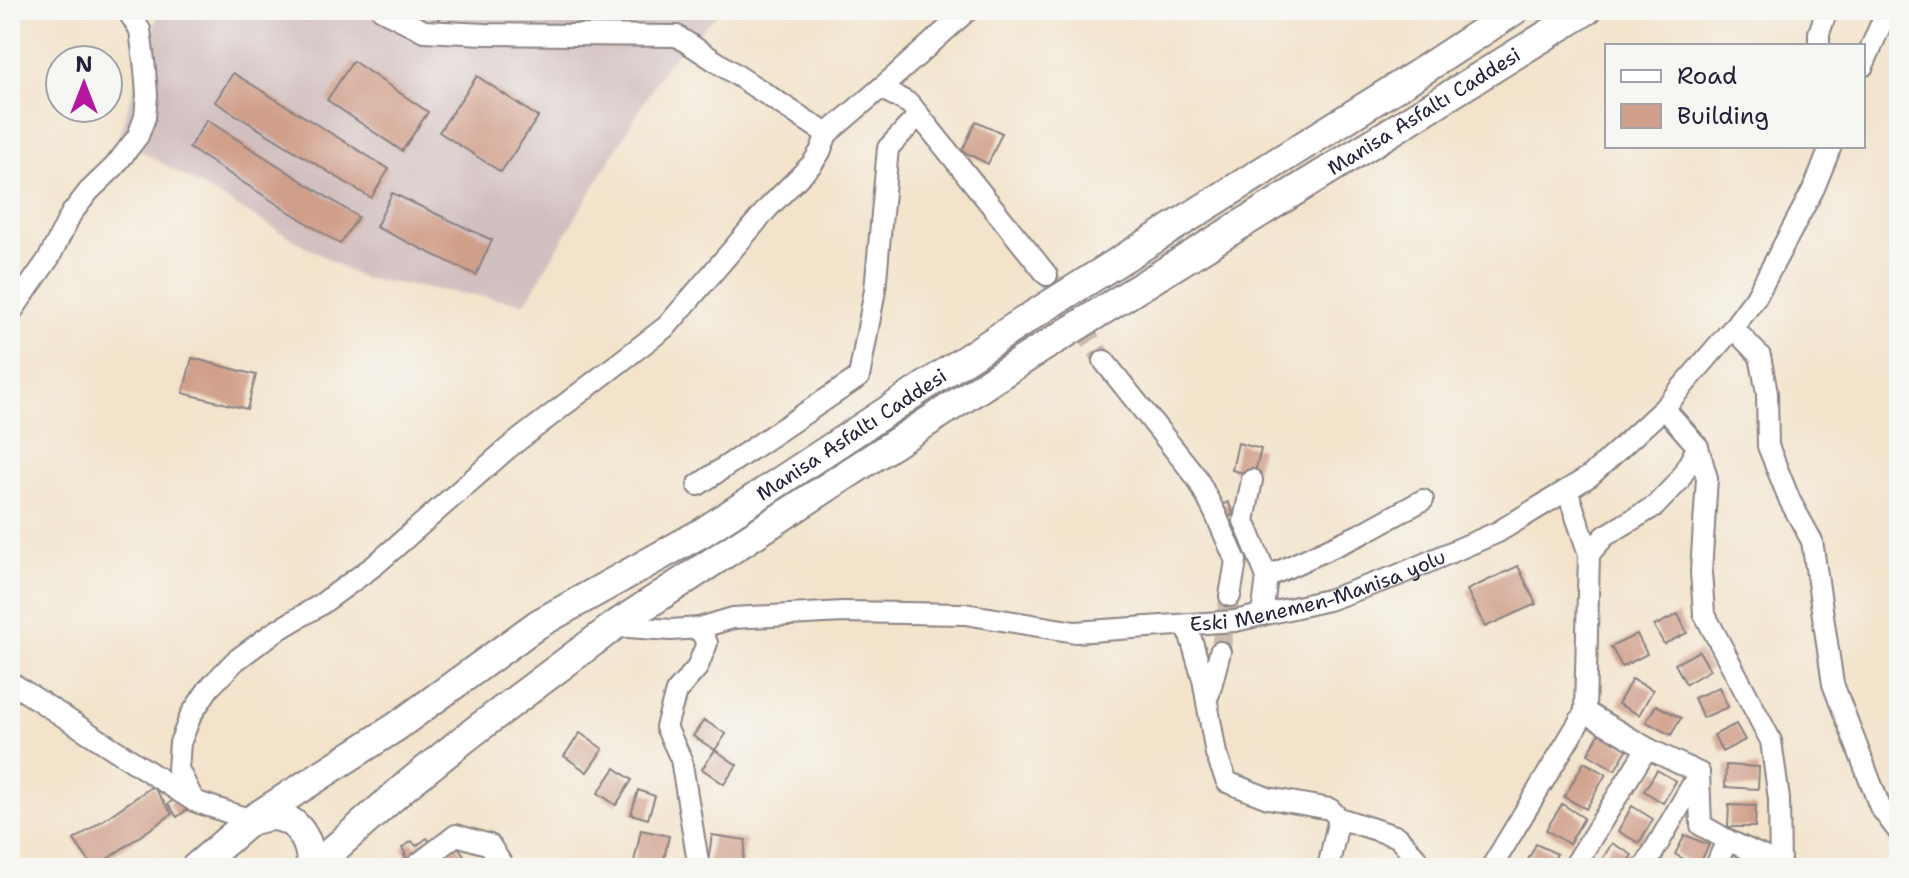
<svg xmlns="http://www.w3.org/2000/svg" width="1909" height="878" font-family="'Shantell Sans',sans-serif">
	<rect width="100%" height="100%" fill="#f6f6f2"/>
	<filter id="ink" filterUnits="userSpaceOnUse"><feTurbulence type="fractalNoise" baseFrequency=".0125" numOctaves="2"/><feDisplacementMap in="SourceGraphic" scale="16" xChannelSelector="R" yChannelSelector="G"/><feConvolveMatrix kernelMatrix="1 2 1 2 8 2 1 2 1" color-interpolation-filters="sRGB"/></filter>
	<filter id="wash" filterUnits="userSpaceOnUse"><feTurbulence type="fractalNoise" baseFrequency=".006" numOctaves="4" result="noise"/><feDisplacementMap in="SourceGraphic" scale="32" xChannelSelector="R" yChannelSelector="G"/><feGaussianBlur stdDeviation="1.8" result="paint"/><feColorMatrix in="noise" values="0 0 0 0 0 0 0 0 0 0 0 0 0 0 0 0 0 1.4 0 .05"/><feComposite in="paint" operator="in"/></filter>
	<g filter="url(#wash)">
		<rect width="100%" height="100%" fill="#f3e3cb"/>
		<path fill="#d2bfbf" d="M159,10h563l-56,55 -141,238 -164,-25 -243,-140z"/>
		<g id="blocks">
			<g fill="#d09f8a">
				<path d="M428,10h18l-7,9z"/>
				<path d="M353,61l75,51 -26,39 -75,-51z"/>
				<path d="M233,73l156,96 -18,29 -156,-96z"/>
				<path d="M477,76l61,41 -37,55 -62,-40z"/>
				<path d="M207,120l151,97 -18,27 -151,-96z"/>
				<path d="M976,121l26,12 -14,31 -26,-13z"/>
				<path d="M392,193l100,47 -16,35 -100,-48z"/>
				<path d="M192,358l64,17 -9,34 -64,-16z"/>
				<path d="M1238,443l23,6 -7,27 -22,-6z"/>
				<path d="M1228,502l6,12 -11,5 -6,-12z"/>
				<path d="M1518,566l18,38 -51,23 -18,-37z"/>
				<path d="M1678,614l9,19 -23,11 -10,-18z"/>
				<path d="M1637,634l10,20 -25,13 -11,-20z"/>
				<path d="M1699,651l11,19 -24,14 -11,-20z"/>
				<path d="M1632,679l21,11 -14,25 -21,-11z"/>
				<path d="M1719,687l9,20 -25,11 -9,-20z"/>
				<path d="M1656,705l25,13 -10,17 -25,-13z"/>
				<path d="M704,720l22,14 -11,16 -22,-14z"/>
				<path d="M1736,724l9,16 -23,12 -8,-17z"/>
				<path d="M1600,732l28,16 -13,22 -27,-16z"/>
				<path d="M580,733l23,16 -16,23 -23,-16z"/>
				<path d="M715,750l22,15 -13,19 -22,-15z"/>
				<path d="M1584,762l22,12 -20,35 -22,-12z"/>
				<path d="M1726,765l33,2 -1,22 -33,-2z"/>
				<path d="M615,768l17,12 -16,25 -18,-12z"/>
				<path d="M1657,770l19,11 -13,22 -19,-12z"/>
				<path d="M153,786l19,28 -78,54 -20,-28z"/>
				<path d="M638,790l17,6 -7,23 -17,-5z"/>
				<path d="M179,796l9,13 -11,8 -9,-13z"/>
				<path d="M1562,804l22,14 -15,26 -23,-14z"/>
				<path d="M1729,805l27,1 -1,21h-27z"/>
				<path d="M1632,806l21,13 -14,24 -21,-12z"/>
				<path d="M641,830l28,6 -7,32 -29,-2z"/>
				<path d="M712,835l34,5 -4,28h-35z"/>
				<path d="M1685,835l24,10 -11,22 -23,-13z"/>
				<path d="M427,838l6,7 -24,18 -5,-8 2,-1 -4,-6 10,-7 4,5z"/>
				<path d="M1612,843l20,12 -8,13h-27z"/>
				<path d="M456,844l8,11 -10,7 -1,-1 -7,4 -8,-11z"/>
				<path d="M1536,844l21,10 -7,14h-26z"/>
			</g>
		</g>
	</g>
	<g filter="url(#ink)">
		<use href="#blocks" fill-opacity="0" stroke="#8a8283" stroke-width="2"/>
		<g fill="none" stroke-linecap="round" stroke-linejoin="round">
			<g stroke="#c9bcae" stroke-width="20" stroke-dasharray="20 10" stroke-linecap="butt">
				<path d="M1047,275l57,86"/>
				<path d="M1220,652l10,-56"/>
			</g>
			<g stroke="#8a8283" stroke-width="24">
				<g id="minor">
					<path d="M382,10l42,21 61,3 192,2 150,98"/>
					<path d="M1819,46v-13l8,-23"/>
					<path d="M1863,66l24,-56"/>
					<path d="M881,88l29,16 137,171"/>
					<path d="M10,314l39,-56 22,-44 18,-23 25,-24 24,-31 7,-19 2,-22 -2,-26 -5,-39 -13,-20"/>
					<path d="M1733,328l27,28 7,37 1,53 22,55 22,40 21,143 47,123 19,25"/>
					<path d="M1104,361l93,117 18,35 21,48 -6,35"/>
					<path d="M1664,408l34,39 9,31 -6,94 3,41 67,128 8,58 1,69"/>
					<path d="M1252,480l-8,41 23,56"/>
					<path d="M698,485l161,-108 16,-87 13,-142 31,-33"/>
					<path d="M1567,490l22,64"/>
					<path d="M1262,615l5,-38 96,-44 60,-33"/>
					<path d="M1187,625l16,54 13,75 11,28 41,16 62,11 9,9 59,19 27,31"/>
					<path id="s1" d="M614,626l57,4 28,-2 34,-10 110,-6 122,2 110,18 160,-11 93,-21 68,-24 102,-44 92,-56 74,-68 69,-80 23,-31 58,-109 17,-42"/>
					<path d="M699,628l8,15 -10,25 -21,24 -10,35 15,32 18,109"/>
					<path d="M10,682l181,117"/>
					<path d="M1209,694l11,-42"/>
					<path d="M1585,712l62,36 52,25 2,52 26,15 53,24"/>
					<path d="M251,820l-57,-19 -16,-32 2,-26 11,-28 18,-27 26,-27 38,-28 47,-28 55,-40 132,-116 160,-123 102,-119 43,-43 8,-12 7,-18 70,-60 71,-64"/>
					<path d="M413,868l43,-33 34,10 14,23"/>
					<path d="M1328,868l11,-50"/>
					<path d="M1491,868l94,-156 4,-158 16,-18 50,-30 23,-24 20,-35"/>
					<path d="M1573,868l74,-120"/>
					<path d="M1644,868l55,-95"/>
					<path d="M1715,868l12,-28"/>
				</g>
			</g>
			<g stroke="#8a8283" stroke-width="32">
				<g id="highway">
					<path d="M251,820c7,-1 14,-3 20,-4 28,0 41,29 40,52"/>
					<path id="s2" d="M195,868l56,-48 145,-93 142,-103 165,-92 330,-217 383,-240 99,-65"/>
					<path id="s3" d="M316,868l17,-18 74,-65 61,-49 146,-110 415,-270 558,-346"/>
				</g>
			</g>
			<use href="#minor" stroke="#fff" stroke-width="20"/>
			<use href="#highway" stroke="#fff" stroke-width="28"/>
		</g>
	</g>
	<g text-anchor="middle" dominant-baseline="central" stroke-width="7" stroke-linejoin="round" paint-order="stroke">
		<g font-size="20" fill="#22223b" stroke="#f6f6f2">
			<text stroke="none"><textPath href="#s3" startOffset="1344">Manisa Asfaltı Caddesi</textPath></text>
			<text stroke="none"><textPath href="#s2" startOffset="788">Manisa Asfaltı Caddesi</textPath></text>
			<text stroke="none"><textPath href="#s1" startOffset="712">Eski Menemen-Manisa yolu</textPath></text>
		</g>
	</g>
	<rect width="1909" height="878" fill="none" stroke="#f6f6f2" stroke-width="40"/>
	<rect x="1605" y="44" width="260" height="104" fill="#f6f6f2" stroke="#a1a1a9" stroke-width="2"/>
	<rect x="1621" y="70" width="40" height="12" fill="#ffffff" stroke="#a1a1a9" stroke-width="2"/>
	<text x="1677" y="84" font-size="24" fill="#22223b">Road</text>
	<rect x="1621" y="104" width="40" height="24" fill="#d09f8a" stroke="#a1a1a9" stroke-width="2"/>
	<text x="1677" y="124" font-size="24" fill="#22223b">Building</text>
	<g transform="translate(84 84)"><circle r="38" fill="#f6f6f2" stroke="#a1a1a9" stroke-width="2"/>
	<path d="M0-6L14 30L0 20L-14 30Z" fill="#b5179e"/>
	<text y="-12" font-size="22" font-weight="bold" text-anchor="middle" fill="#22223b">N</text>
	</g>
</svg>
